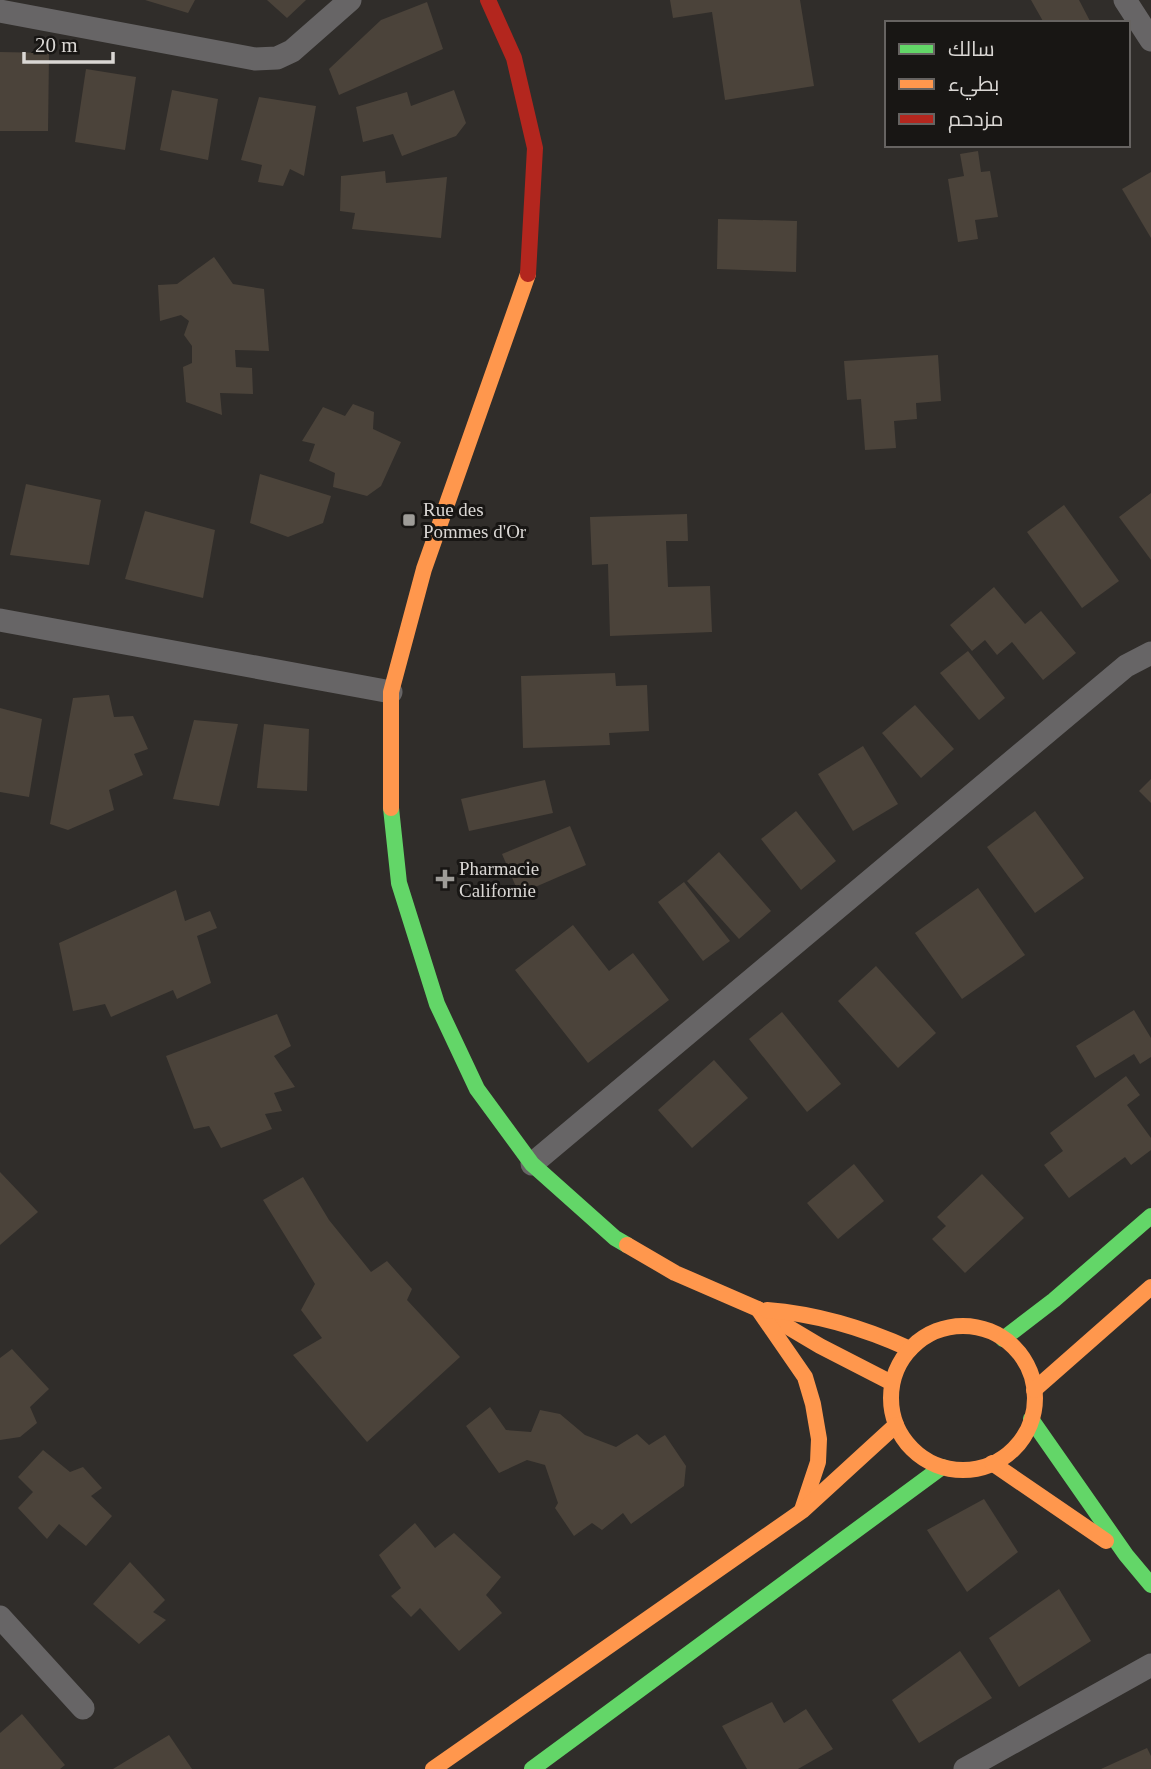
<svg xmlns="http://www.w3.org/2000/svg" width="1151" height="1769" font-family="'Times New Roman',Cairo,serif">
	<rect width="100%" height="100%" fill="#302d2a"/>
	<g fill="#4b433a">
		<path d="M145,0h50l-7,13z"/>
		<path d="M267,0h39l-19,18z"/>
		<path d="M670,0h130l14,86 -89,14 -13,-88 -39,6z"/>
		<path d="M1031,0h48l12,23h-47z"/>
		<path d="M427,2l16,47 -104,46 -10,-26 52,-49z"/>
		<path d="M0,52l49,1 -1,78h-48z"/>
		<path d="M86,69l50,8 -11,73 -50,-8z"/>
		<path d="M172,90l46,9 -10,61 -48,-10z"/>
		<path d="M454,90l12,33 -10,13 -54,20 -9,-22 -30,8 -7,-35 51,-15 4,14z"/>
		<path d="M259,97l57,9 -12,70 -14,-7 -7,17 -25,-4 4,-17 -21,-5z"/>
		<path d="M978,151l3,21 9,-1 8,46 -23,3 3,19 -20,3 -10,-63 16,-3 -4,-22z"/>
		<path d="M385,171l1,12 61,-6 -6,61 -89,-9 3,-16 -15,-2 1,-35z"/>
		<path d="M1151,172v66l-29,-49z"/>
		<path d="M718,219l79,2 -1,51 -79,-3z"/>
		<path d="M214,257l19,27 31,5 5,62 -34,-1 1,17 16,1 1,26 -33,-1 2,22 -36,-13 -3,-35 9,-4v-17l-8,-11 5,-14 -8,-6 -21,6 -2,-36 19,-1z"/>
		<path d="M938,355l3,46 -25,2 1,16 -23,2 2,27 -31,2 -4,-51 -14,1 -3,-39z"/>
		<path d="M353,404l21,8 -1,17 28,13 -20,44 -14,10 -34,-9 2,-14 -26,-12 6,-17 -13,-3 21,-34 22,9z"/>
		<path d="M260,474l71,22 -8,27 -35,14 -38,-14z"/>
		<path d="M26,484l75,16 -12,65 -79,-10z"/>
		<path d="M1151,493v67l-32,-43z"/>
		<path d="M1064,505l55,76 -37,27 -55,-76z"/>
		<path d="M145,511l70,19 -12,68 -78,-19z"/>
		<path d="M687,514l1,27h-22l2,46 42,-1 2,46 -102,4 -2,-72 -16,1 -2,-48z"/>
		<path d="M994,587l31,37 16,-13 35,42 -33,27 -31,-38 -15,13 -12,-15 -13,11 -22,-26z"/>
		<path d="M968,651l37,47 -26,22 -39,-47z"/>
		<path d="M615,673l1,13 31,-1 2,46 -40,2 1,12 -87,3 -2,-72z"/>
		<path d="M109,695l5,22 19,-1 15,33 -14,5 9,21 -34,15 5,20 -46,20 -18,-6 23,-126z"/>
		<path d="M915,705l39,44 -33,29 -39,-45z"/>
		<path d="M0,708l42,11 -13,78 -29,-5z"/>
		<path d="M194,720l44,4 -19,82 -46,-7z"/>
		<path d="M264,724l45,5 -2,62 -50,-3z"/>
		<path d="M863,746l35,58 -45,27 -35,-57z"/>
		<path d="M1151,779v24l-12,-12z"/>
		<path d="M545,780l8,33 -84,18 -8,-32z"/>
		<path d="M796,811l40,50 -35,29 -40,-51z"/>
		<path d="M1035,811l49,67 -49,35 -48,-66z"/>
		<path d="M570,826l16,39 -67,29 -17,-40z"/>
		<path d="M719,852l52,59 -32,28 -52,-58z"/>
		<path d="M684,882l46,59 -27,20 -45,-59z"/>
		<path d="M978,888l47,67 -63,44 -47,-66z"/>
		<path d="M176,890l9,31 25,-10 7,17 -20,8 14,47 -34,16 -4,-9 -62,27 -6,-13 -32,7 -14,-68z"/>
		<path d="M573,925l36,46 24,-18 36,47 -81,63 -73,-93z"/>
		<path d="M876,966l60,67 -38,35 -60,-67z"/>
		<path d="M1134,1010l17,28v19l-11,7 -6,-10 -39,24 -19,-32z"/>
		<path d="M782,1012l59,72 -34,28 -58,-73z"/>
		<path d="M277,1014l14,32 -17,10 21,31 -21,6 8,18 -17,3 7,15 -51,19 -12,-22 -15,3 -28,-73z"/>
		<path d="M714,1060l34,38 -56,50 -34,-38z"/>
		<path d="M1126,1076l14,19 -13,10 24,33v12l-20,15 -6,-8 -56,41 -25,-33 19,-14 -13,-18z"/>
		<path d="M854,1164l30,37 -46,38 -31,-36z"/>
		<path d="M0,1172l38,40 -38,33z"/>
		<path d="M982,1174l42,44 -59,55 -33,-34 14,-13 -9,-9z"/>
		<path d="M303,1177l26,43 42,52 16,-11 25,28 -5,11 53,57 -93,85 -74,-87 29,-17 -21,-28 14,-26 -52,-84z"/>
		<path d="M12,1349l37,40 -19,18 7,16 -17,14 -20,3v-82z"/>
		<path d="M490,1407l16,23 25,2 9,-22 20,4 25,21 31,12 21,-13 12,11 16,-10 21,31 -2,20 -53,38 -8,-11 -21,17 -10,-7 -18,13 -19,-28 3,-5 -13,-38 -18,-5 -28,13 -33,-47z"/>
		<path d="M43,1450l27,22 13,-5 19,21 -11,8 21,20 -26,30 -27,-22 -12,15 -29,-31 15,-16 -15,-15z"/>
		<path d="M984,1499l34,53 -51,40 -40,-62z"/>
		<path d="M415,1523l20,25 19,-15 47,44 -15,18 16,18 -43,38 -39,-43 -9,9 -20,-21 10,-8 -22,-33z"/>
		<path d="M130,1562l35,38 -12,12 13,8 -27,24 -46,-40z"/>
		<path d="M1059,1589l32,52 -72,46 -30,-49z"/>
		<path d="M960,1651l32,47 -73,45 -27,-43z"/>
		<path d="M772,1702l12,21 22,-14 27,40 -35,20h-51l-25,-43z"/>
		<path d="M22,1714l43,51 -5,4h-60v-36z"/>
		<path d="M169,1735l23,34h-79z"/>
		<path d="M1147,1748l4,8v13h-50z"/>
	</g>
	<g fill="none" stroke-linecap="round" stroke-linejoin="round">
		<g stroke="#676566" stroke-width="23">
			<path d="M1125,0l26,40"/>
			<path d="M0,11l255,48 22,-1 15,-7 58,-51"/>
			<path d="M0,620l391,72"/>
			<path d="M532,1164l594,-498 25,-13"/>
			<path d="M0,1617l83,91"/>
			<path d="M965,1769l186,-104"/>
		</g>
		<g stroke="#63d668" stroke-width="16">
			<path d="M391,808l8,75 38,121 40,85 55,75 83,74 12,7"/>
			<path d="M1003,1339l51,-39 97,-84"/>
			<path d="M1031,1419l95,136 25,30"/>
			<path d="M532,1769l410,-302"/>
		</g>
		<g stroke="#ff974d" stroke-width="16">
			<path d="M391,808v-116l33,-123 104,-295"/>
			<path d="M627,1245l48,28 83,36 62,37 72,37"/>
			<path d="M758,1309l47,68 8,27 6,35 -1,23 -16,48"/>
			<path d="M767,1310c51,4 97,18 143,39"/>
			<circle cx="963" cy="1398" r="72"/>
			<path d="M1034,1390l117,-103"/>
			<path d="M992,1463l114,78"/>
			<path d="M433,1769l369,-258 94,-86"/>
		</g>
		<path stroke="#b3261e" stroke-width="16" d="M488,0l26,58 21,90 -7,126"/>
	</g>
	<g fill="#9e9c98" stroke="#181614" stroke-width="2.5">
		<rect x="402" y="513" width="14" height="14" rx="3.5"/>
		<path d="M441.5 868.5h7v7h7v7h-7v7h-7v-7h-7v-7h7z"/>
	</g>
	<g text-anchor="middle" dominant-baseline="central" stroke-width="6" stroke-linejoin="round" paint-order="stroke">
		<g font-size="19" fill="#dad7d4" stroke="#181614" text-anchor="start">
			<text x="423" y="509">Rue des<tspan x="423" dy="22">Pommes d'Or</tspan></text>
			<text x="459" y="868">Pharmacie<tspan x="459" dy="22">Californie</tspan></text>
		</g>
	</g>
	<rect x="885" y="21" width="245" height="126" fill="#181614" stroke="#666361" stroke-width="2"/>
	<rect x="899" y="44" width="35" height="10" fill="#63d668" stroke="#666361" stroke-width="2"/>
	<text x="948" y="56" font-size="21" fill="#dad7d4">سالك</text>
	<rect x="899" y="79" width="35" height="10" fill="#ff974d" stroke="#666361" stroke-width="2"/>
	<text x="948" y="91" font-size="21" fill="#dad7d4">بطيء</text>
	<rect x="899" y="114" width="35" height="10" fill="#b3261e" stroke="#666361" stroke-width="2"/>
	<text x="948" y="126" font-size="21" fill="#dad7d4">مزدحم</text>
	<path d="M24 52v10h89v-10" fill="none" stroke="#dad7d4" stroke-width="3.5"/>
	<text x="35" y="52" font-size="21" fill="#dad7d4" stroke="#181614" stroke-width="5" paint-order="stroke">20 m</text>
</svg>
